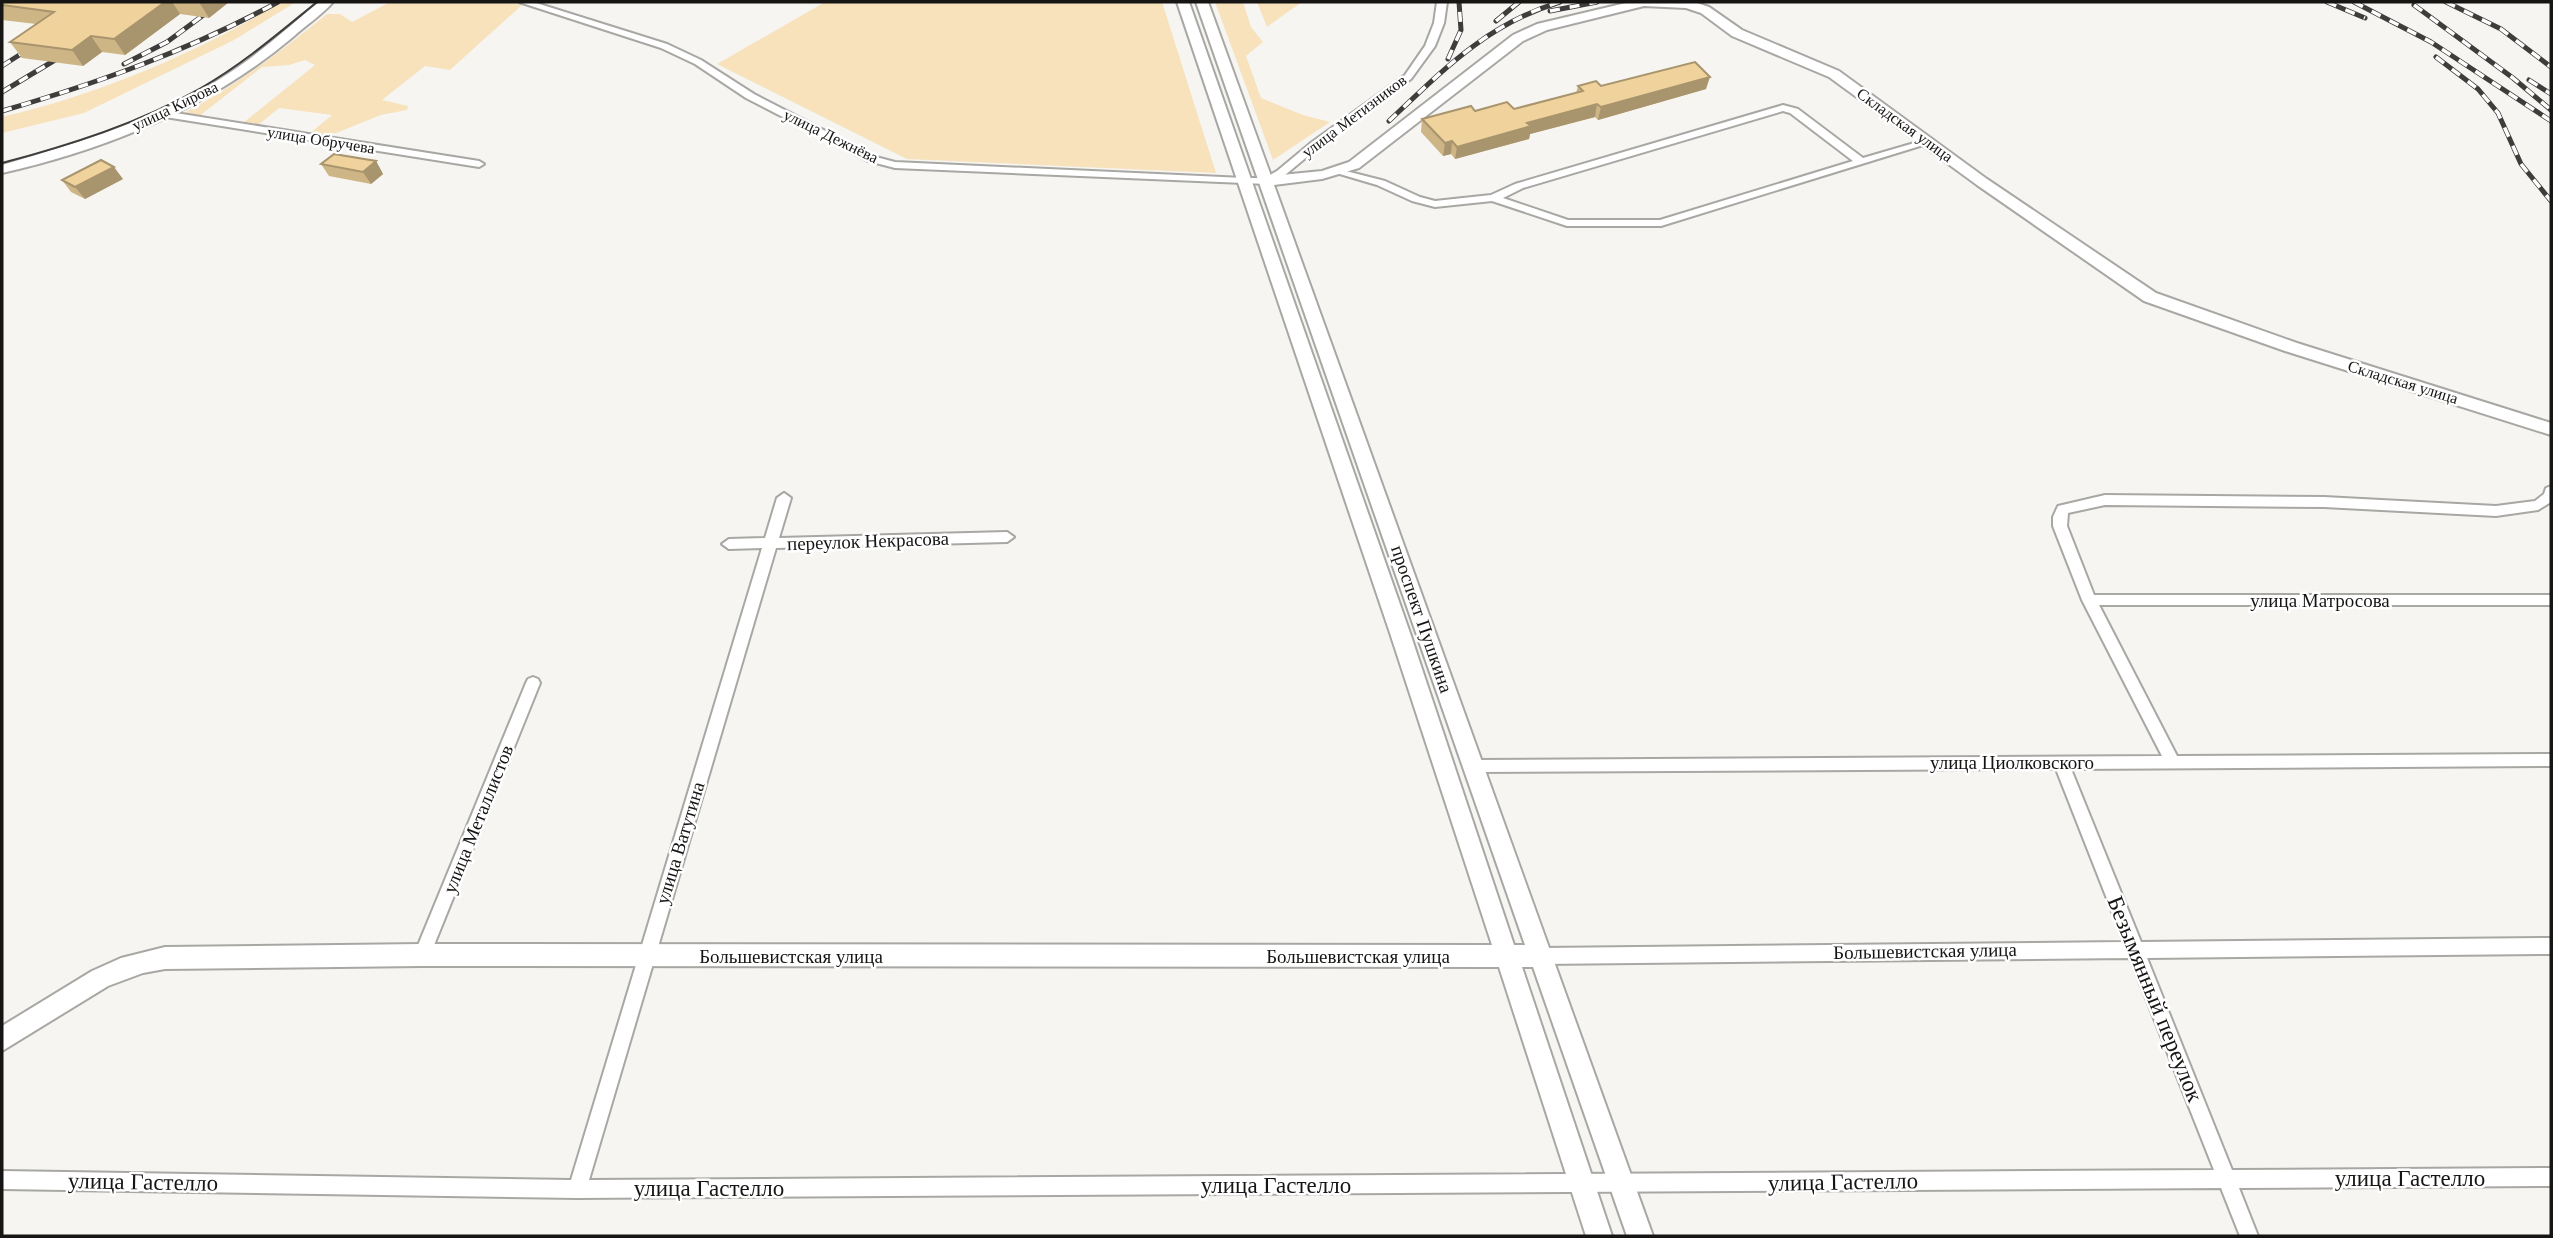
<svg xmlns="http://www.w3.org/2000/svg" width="2553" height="1238" font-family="'Times New Roman',serif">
	<rect width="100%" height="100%" fill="#f6f5f2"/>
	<g fill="#f7e2bc">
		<path d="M281,2h15l-62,38 -150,73 -82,20v-16c95,-22 196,-64 279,-115z"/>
		<path d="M390,2h120l12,3 -72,65 -25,-4 -43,34 26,6 -1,4 -26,5 -45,18 -27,1 23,-19 -53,-7 -22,18 -14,-3 72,-58 -10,-5 -16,5 -27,2 -64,50 -14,-4c53,-28 97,-62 143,-99h13l12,8z"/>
		<path d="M825,2h337l54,171 -309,-14 -190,-95z"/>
		<path d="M1215,2h28l8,25 12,15 -17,14 15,42 42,17 27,7 -57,38z"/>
		<path d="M1257,2h45l-35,25z"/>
	</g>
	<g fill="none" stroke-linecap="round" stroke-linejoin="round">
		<g stroke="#a8a7a4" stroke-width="4">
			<g id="street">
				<path d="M519,2h14l134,42 34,16 53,34 122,63 19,5 349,16h21l12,-7 35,-29 93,-67 20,-29 9,-23 3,-21h10l-3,21 -9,23 -24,33 -91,67 -35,29 -18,9 -372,-16 -27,-7 -122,-63 -51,-34 -34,-16z"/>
				<path d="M1783,105l15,4 65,49 65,-19 5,3 -272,84h-94l-75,-25 -57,6 -23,-6 -35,-16 -44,-13 5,-3 47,12 35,16 15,4 56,-6 24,-11zM1783,111l7,2 63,48 -193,59h-92l-65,-22 20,-10z"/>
				<path d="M163,111l316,50 5,3 -5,3 -320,-51 -1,-2z"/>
				<path d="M2551,486v16l-13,8 -42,6 -172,-9 -219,-2 -37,8 -1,13 27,69h457v10h-452l78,151 374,-2v12l-480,3 70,173 410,-4v16l-404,4 85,212 319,-2v18l-312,2 19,48h-18l-19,-48 -1644,10 -575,-9v-18l569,9 191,-632 -33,1 -7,-5 7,-5 36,-1 12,-40 7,-5 7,5 -12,40 228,-6 7,5 -7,5 -231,6 -187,632 1625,-10 -84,-212 -588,6 -6,-2 -2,-6 2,-6 6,-2 582,-6 -68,-173 -583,3 -5,-1 -3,-5 3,-5 5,-1 689,-4 -80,-156 -29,-74v-9l5,-11 47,-11 219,2 172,9 39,-5 9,-7 2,-6z"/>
				<path d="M533,677l5,2 2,4 -110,272 -2,5 -6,3 -6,-3 -2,-5 112,-272 2,-4z"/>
			</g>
		</g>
		<g stroke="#a8a7a4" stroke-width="4">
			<g id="secondary">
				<path d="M319,2h14c-11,13 -27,23 -40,35 -83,70 -185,112 -291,136v-8c77,-23 156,-45 224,-90 34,-21 63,-49 93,-73z"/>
				<path d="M1177,2h12l221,631 104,312h11l-329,-943h12l63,174 51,-5 27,-9 164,-127 24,-11 93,-22h64l15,5 33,23 97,41 148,108 169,114 141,50 254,80v12l-266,-84 -141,-50 -167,-116 -148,-108 -97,-41 -31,-23 -15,-5 -42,-2 -97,24 -24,11 -164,127 -37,11 -48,6 379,1051h-26l-94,-269h-11l90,269h-26l-87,-269 -1077,-1 -257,3 -22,4 -35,13 -106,65v-25l90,-55 29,-13 44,-11 257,-3 1070,1 -102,-312z"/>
			</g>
		</g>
		<use href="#street" fill="#fff" fill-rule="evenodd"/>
		<use href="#secondary" fill="#fff" fill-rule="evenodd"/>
		<path stroke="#3e3d3c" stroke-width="2" d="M2,163c69,-18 137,-40 199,-75 42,-24 79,-56 116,-86"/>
		<g stroke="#3e3d3c" stroke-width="5">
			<g id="rail">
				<path d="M2327,2l38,16"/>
				<path d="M2354,2l77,40 120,79"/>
				<path d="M2446,2l55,27 50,38"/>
				<path d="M2414,5l99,73 38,32"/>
				<path d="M1550,11l47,-9"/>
				<path d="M1496,21l23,-19"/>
				<path d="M2436,57l42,32 20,24 23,51 30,37"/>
				<path d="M1448,59l13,-29 -2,-28"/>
				<path d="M124,64l43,-22 50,-37"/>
				<path d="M2,66l33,-21"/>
				<path d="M2529,80l22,14"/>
				<path d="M2,92l63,-38"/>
				<path d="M2,111c96,-28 188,-61 276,-109"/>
				<path d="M1389,121c54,-51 98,-97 171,-119"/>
			</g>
		</g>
		<use href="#rail" stroke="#fff" stroke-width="3.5" stroke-dasharray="10" stroke-linecap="butt"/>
	</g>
	<g fill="#ceb586">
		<path d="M2,2h227l-20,16 -29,-4 -55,41 -23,-3 -19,14 -61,-8 -12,-16 26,-18 -34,-4z"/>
		<path d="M1578,86l128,3 -108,31 -3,-3 -65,17 -1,5 -74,20 -4,-5 -8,2 -22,-24 1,-13 92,-10 62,-16z"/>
		<path d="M376,161l7,13 -12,10 -42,-8 -8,-12z"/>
		<path d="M123,179l-38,20 -14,-7 -9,-12z"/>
	</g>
	<g fill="#a8946d">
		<path d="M165,2h7l8,12 -55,41 -11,-16z"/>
		<path d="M199,2h30l-20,16z"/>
		<path d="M91,36l11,16 -19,14 -11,-16z"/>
		<path d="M1710,77l-4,12 -108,31 3,-13z"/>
		<path d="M1597,104l-2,13 -65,17 -1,5 -74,20 2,-12 70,-24z"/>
		<path d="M1452,141l-1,13 -8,2 2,-13z"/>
		<path d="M376,161l7,13 -12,10 -8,-12z"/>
		<path d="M114,167l9,12 -38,20 -10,-12z"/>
	</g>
	<g fill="#f0d39c" stroke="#a8946d" stroke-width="2">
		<path d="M2,2h163l-51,37 -23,-3 -19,14 -62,-8 44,-30 -52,-7z"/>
		<path d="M1695,62l15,15 -109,30 -4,-3 -70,19 4,3 -74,21 -5,-6 -7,2 -23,-24 49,-13 4,5 32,-9 7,7 69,-18 -5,-5 18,-5 5,5z"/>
		<path d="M334,154l42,7 -13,11 -42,-8z"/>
		<path d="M101,160l13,7 -39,20 -13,-7z"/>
	</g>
	<g text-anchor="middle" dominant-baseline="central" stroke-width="5" stroke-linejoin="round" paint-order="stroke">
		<g font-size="16" fill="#161514" stroke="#fff">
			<text transform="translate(175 106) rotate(-26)">улица Кирова</text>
			<text transform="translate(1354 116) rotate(-37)">улица Метизников</text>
			<text transform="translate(1905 125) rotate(36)">Складская улица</text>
			<text transform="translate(831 136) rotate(26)">улица Дежнёва</text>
			<text transform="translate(321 140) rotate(9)">улица Обручева</text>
			<text transform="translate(2403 382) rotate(17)">Складская улица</text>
		</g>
		<g font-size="19" fill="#161514" stroke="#fff">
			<text transform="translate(868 541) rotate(-2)">переулок Некрасова</text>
			<text x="2320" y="600">улица Матросова</text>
			<text transform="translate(1422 619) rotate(71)">проспект Пушкина</text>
			<text x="2012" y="762">улица Циолковского</text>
			<text transform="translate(478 819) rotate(-68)">улица Металлистов</text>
			<text transform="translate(680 843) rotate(-73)">улица Ватутина</text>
			<text transform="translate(1925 951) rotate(-1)">Большевистская улица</text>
			<text x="791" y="956">Большевистская улица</text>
			<text x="1358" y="956">Большевистская улица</text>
		</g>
		<g font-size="23" fill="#161514" stroke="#fff">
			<text transform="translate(2155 999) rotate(68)">Безымянный переулок</text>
			<text x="2410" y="1178">улица Гастелло</text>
			<text transform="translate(143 1182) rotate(1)">улица Гастелло</text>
			<text transform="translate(1843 1182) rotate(-1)">улица Гастелло</text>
			<text x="1276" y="1185">улица Гастелло</text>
			<text x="709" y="1188">улица Гастелло</text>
		</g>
	</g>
	<rect width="2553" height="1238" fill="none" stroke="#161514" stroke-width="7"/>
</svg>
